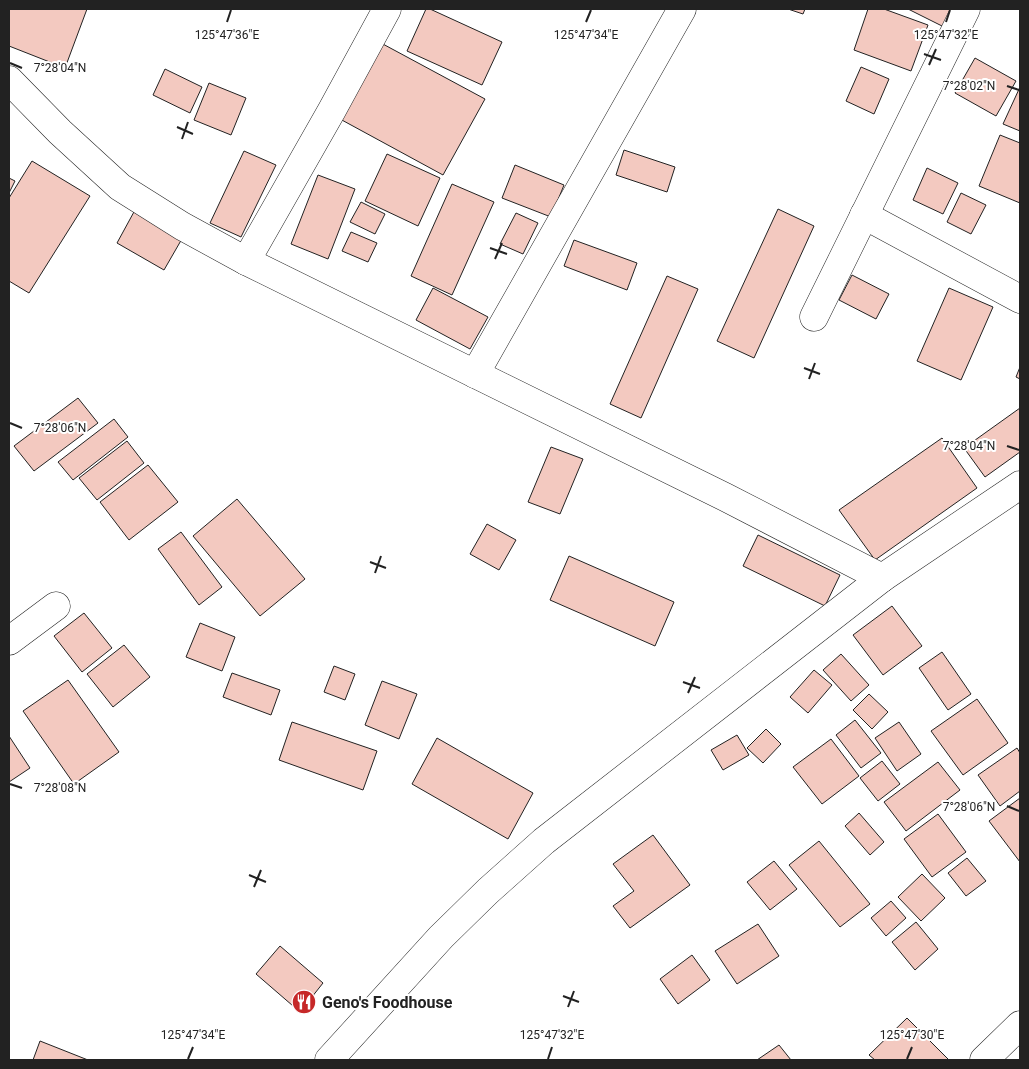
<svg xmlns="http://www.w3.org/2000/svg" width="1029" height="1069" font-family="Roboto,sans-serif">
	<rect width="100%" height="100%" fill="#fff"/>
	<g fill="#f3c9c0" stroke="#222">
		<path d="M9,9h78l-22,59 -56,-22z"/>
		<path d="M426,9h4l72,33 -20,43 -75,-34z"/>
		<path d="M788,9h17l-2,5z"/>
		<path d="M868,9h16l44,16 -17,46 -57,-21z"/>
		<path d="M908,9h45l-9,18z"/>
		<path d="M381,43l104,56 -42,76 -103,-56z"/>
		<path d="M975,58l41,23 -20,35 -41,-23z"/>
		<path d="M861,67l28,12 -15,35 -28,-13z"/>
		<path d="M165,69l37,18 -12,26 -37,-18z"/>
		<path d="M209,83l37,15 -15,37 -37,-15z"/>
		<path d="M1020,87v44l-17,-7z"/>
		<path d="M1000,135l20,8v60l-41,-17z"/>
		<path d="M624,150l51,17 -8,25 -51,-17z"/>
		<path d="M244,151l32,14 -35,72 -31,-14z"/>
		<path d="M387,154l53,24 -22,48 -53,-25z"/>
		<path d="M32,161l58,35 -61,97 -20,-12v-83z"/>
		<path d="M515,165l49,20 -13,32 -49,-19z"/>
		<path d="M927,168l31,15 -15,31 -30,-14z"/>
		<path d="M318,175l37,14 -27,70 -37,-15z"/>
		<path d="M9,178l6,3 -6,12z"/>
		<path d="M452,184l42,18 -42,93 -41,-19z"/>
		<path d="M961,193l25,12 -15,29 -24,-12z"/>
		<path d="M361,202l24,12 -10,20 -25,-12z"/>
		<path d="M778,209l36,17 -60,132 -37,-17z"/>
		<path d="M135,210l48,27 -19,33 -47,-27z"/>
		<path d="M516,213l22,10 -15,31 -23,-10z"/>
		<path d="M351,232l26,11 -9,19 -26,-11z"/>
		<path d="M574,240l63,23 -10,27 -63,-24z"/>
		<path d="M852,275l37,19 -13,25 -37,-19z"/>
		<path d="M667,276l31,13 -57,129 -31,-14z"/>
		<path d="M433,288l55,29 -18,32 -54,-29z"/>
		<path d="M949,288l44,19 -32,73 -44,-19z"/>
		<path d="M1020,367v12l-4,-2z"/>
		<path d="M78,398l20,25 -64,48 -20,-25z"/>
		<path d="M1020,408v44l-35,25 -21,-29z"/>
		<path d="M114,419l14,18 -55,43 -15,-18z"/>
		<path d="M942,438l35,50 -102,72 -36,-50z"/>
		<path d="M127,441l17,22 -47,37 -18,-22z"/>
		<path d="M551,447l32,12 -23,55 -32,-12z"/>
		<path d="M148,465l30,37 -49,38 -29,-38z"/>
		<path d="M237,499l68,80 -45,37 -67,-80z"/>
		<path d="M487,524l29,16 -17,30 -29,-16z"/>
		<path d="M181,532l41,55 -23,18 -41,-56z"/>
		<path d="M758,535l82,40 -15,31 -82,-40z"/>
		<path d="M569,556l105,46 -19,44 -105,-46z"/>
		<path d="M892,606l30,40 -39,29 -30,-40z"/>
		<path d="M84,613l28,35 -30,24 -28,-36z"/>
		<path d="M200,623l35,14 -13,34 -36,-14z"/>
		<path d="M124,645l26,32 -37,30 -26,-33z"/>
		<path d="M942,652l29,42 -23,16 -29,-42z"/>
		<path d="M841,654l28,31 -18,16 -28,-31z"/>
		<path d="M334,666l21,8 -10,26 -21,-8z"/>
		<path d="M814,670l18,15 -24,28 -18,-16z"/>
		<path d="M232,673l48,17 -9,25 -48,-18z"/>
		<path d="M68,680l51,72 -45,32 -51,-73z"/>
		<path d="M382,681l35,13 -18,45 -34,-14z"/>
		<path d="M869,694l19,18 -16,17 -19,-19z"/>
		<path d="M977,699l31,44 -45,32 -32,-44z"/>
		<path d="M855,720l26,33 -20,15 -25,-33z"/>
		<path d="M292,722l85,29 -14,39 -84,-30z"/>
		<path d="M899,722l22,32 -24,17 -22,-33z"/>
		<path d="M766,729l15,15 -18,19 -16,-15z"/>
		<path d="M737,735l12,20 -26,15 -12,-20z"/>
		<path d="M9,736l21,32 -21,14z"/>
		<path d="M437,738l96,55 -25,46 -96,-55z"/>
		<path d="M831,739l28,37 -37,28 -29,-37z"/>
		<path d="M1017,748l3,5v38l-20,15 -22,-31z"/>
		<path d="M882,761l18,23 -22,17 -18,-23z"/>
		<path d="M938,762l22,28 -54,41 -22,-29z"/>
		<path d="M1020,798v64l-31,-41z"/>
		<path d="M859,813l25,29 -14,13 -25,-29z"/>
		<path d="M938,814l28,38 -34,25 -28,-38z"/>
		<path d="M653,835l37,50 -60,43 -17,-22 21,-15 -21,-27z"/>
		<path d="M819,841l51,63 -30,23 -51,-62z"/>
		<path d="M967,858l19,23 -20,15 -18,-23z"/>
		<path d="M774,861l23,28 -27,21 -23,-28z"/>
		<path d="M922,874l23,24 -24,23 -23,-24z"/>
		<path d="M891,901l15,17 -20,18 -15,-18z"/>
		<path d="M916,922l22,27 -23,21 -23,-28z"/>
		<path d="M758,924l21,32 -42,28 -22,-33z"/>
		<path d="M280,946l43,37 -23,29 -44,-38z"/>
		<path d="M692,955l18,25 -32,24 -18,-25z"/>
		<path d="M907,1018l42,42h-74l-6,-5z"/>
		<path d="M40,1041l48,19h-55z"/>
		<path d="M779,1045l12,15h-34z"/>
	</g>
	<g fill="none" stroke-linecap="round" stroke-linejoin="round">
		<g stroke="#222" stroke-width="29">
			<g id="minor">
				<path d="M9,80l51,52 60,55 62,39 64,35 479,236 157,81"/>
				<path d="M864,215l156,84"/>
				<path d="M246,261l86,-151 55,-101"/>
				<path d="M814,317l152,-308"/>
				<path d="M475,374l207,-365"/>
				<path d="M9,641l47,-35"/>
				<path d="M329,1060l112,-123 47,-46 56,-50 338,-263 138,-93"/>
				<path d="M984,1060l36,-35"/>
			</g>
		</g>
		<use href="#minor" stroke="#fff" stroke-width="28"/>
	</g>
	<path fill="none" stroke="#222" stroke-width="2" d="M227,22l4,-12M586,22l5,-12M946,22l4,-12M924,54l17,6M10,63l12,5M929,65l7,-16M1007,86l12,4M177,127l16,7M182,139l6,-17M490,248l17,6M495,259l7,-16M804,368l16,6M809,379l6,-16M10,423l12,5M1007,446l12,4M370,562l16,6M375,573l6,-17M683,682l17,6M688,693l7,-16M10,784l12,4M1007,806l12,5M249,875l17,7M254,887l7,-17M563,996l16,6M568,1007l6,-16M188,1059l5,-12M548,1059l4,-12M907,1059l5,-12"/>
	<defs>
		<g id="restaurant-disc" transform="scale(1.25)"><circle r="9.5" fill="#c62828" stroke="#fff"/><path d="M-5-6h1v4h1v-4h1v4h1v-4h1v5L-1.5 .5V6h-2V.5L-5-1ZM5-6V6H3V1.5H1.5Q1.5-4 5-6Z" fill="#fff"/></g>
	</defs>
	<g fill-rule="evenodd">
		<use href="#restaurant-disc" x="304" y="1002"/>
	</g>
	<g text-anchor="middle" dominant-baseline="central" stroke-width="4" stroke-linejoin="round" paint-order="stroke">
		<g font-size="16" font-weight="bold" fill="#222" stroke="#fff" text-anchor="start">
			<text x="322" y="1002">Geno's Foodhouse</text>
		</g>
	</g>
	<g font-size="12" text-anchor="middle" fill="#222" stroke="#fff" stroke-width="4" stroke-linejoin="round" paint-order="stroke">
		<text x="227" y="39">125°47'36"E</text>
		<text x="586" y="39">125°47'34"E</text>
		<text x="946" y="39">125°47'32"E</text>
		<text x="60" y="72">7°28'04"N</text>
		<text x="969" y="90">7°28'02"N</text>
		<text x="60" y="432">7°28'06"N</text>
		<text x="969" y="450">7°28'04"N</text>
		<text x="60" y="792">7°28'08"N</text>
		<text x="969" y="811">7°28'06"N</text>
		<text x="193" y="1039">125°47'34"E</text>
		<text x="552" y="1039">125°47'32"E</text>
		<text x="912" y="1039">125°47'30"E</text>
	</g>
	<rect width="1029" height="1069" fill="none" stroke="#222222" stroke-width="20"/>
</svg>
